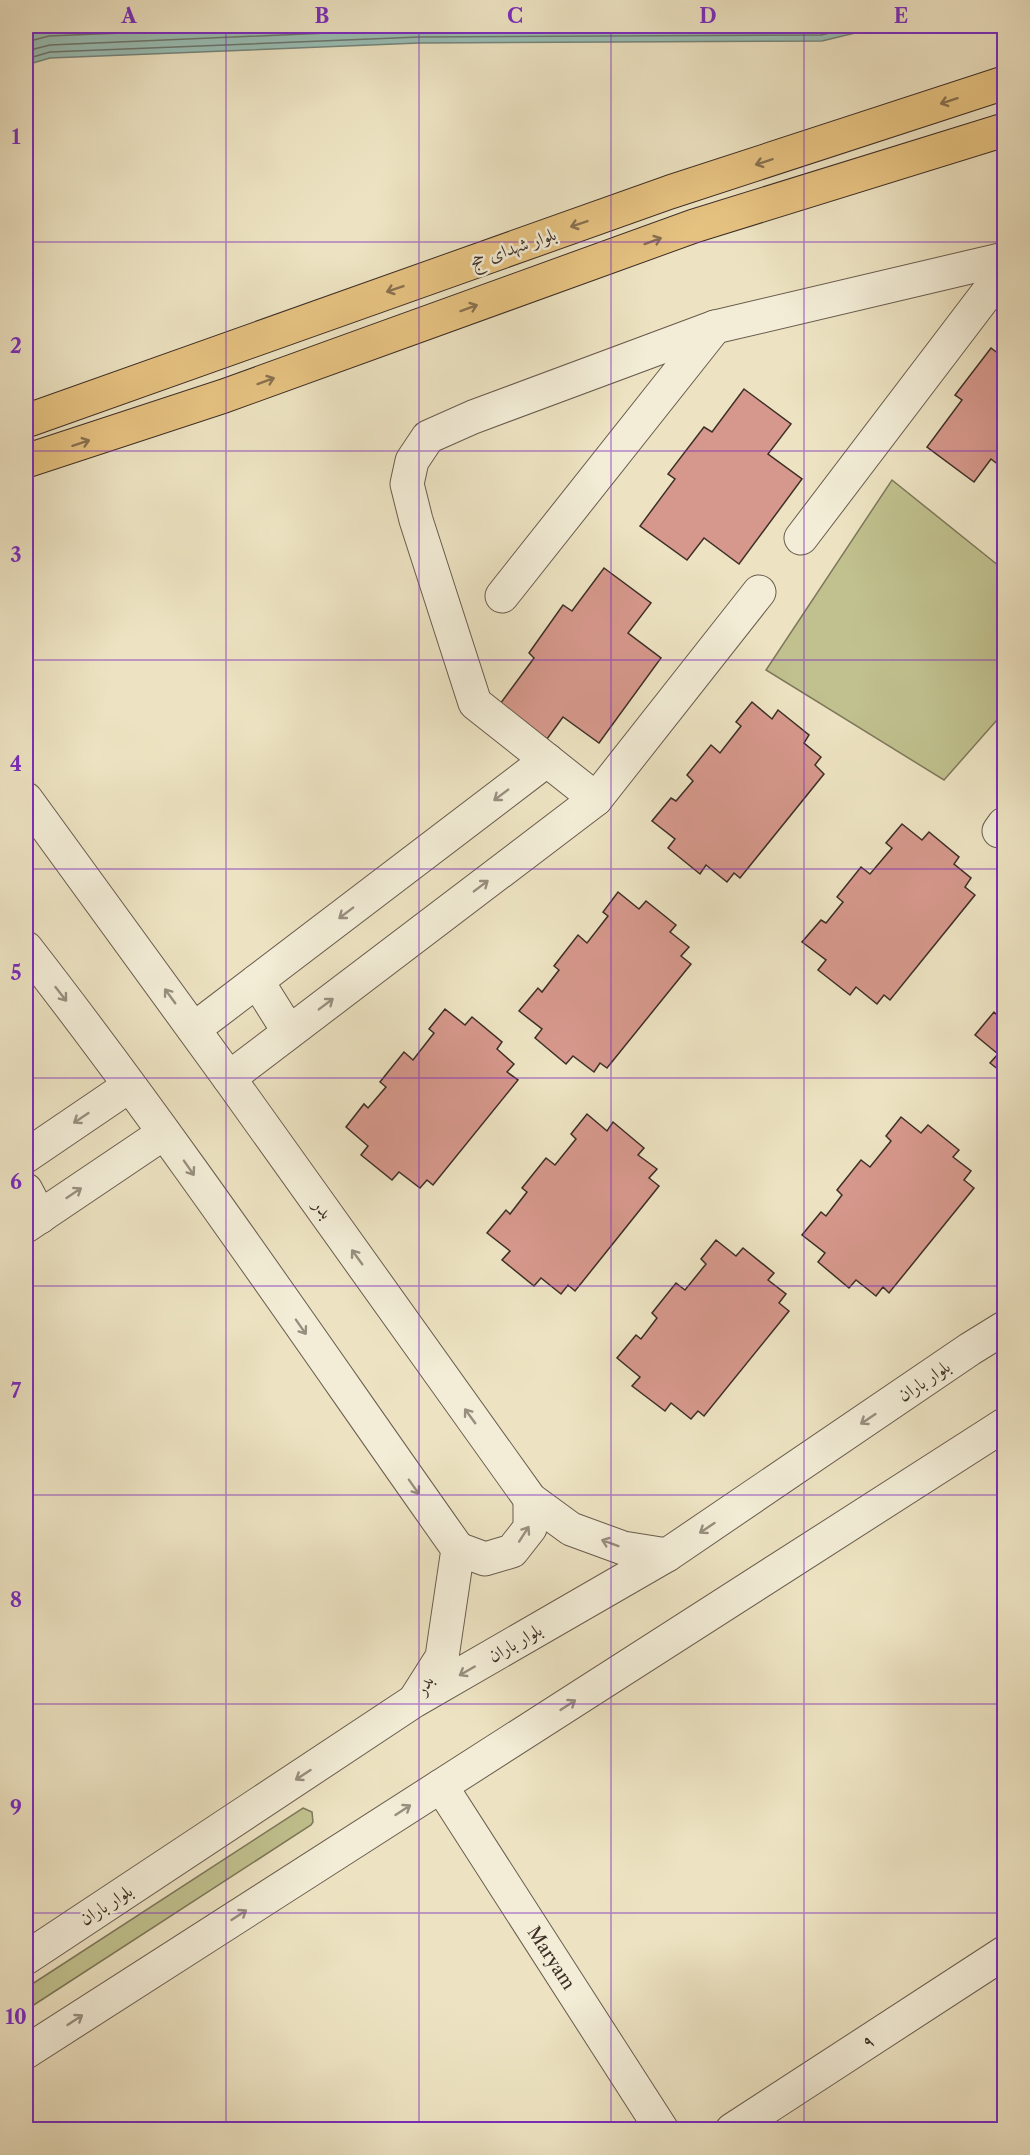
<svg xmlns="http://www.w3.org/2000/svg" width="1030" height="2155" font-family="'Libre Caslon Text',Amiri,serif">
	<rect width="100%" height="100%" fill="#ede3c2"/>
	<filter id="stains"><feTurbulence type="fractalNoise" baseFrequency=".00333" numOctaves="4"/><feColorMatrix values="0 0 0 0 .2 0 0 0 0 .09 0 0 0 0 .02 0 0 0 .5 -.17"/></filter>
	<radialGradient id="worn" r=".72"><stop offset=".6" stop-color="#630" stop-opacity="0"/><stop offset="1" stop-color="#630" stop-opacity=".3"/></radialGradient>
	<g fill="#c0c18e" stroke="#7e785a" stroke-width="1.5">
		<path d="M892,480l112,90v142l-60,68 -178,-110z"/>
		<path d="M303,1808l9,4 1,10 -2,3 -285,185v-22z"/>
	</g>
	<path fill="#99beb5" stroke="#74857c" stroke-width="1.5" d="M26,26h858l-62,15 -403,2 -369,15 -24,7z"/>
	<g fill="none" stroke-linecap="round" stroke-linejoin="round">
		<g stroke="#6b766e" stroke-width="1.5">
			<path d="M26,42l23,-6 241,-10"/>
			<path d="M26,51l24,-6 369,-16 401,-2 7,-1"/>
			<path d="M26,59l24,-7 369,-15 402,-2 38,-9"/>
		</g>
	</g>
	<g fill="#d6988c" stroke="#3d2f27" stroke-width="1.5">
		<path d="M1004,346v123l-13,-10 -17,23 -47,-35 35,-47 -7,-5 36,-47 8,6z"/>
		<path d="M744,389l47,35 -23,30 34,25 -63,85 -35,-26 -17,22 -47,-34 35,-47 -7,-5 36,-47 8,5z"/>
		<path d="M604,568l47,35 -23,30 33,25 -62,85 -36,-26 -16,22 -47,-35 34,-46 -5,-5 34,-48 9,6z"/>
		<path d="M752,702l20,17 6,-9 31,25 -5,8 17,14 -6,8 9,9 -84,104 -6,-5 -7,9 -21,-17 -6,9 -32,-26 7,-9 -23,-18 19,-23 5,3 17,-20 -6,-6 24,-30 9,8 21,-27 -5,-4z"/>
		<path d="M902,824l20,16 7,-8 30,25 -5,7 17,14 -6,9 10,8 -85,105 -6,-5 -7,9 -21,-17 -6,8 -32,-25 8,-10 -24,-18 19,-22 5,3 17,-21 -6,-5 24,-30 9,7 22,-26 -6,-5z"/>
		<path d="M618,892l21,17 7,-8 30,24 -6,7 19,15 -8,9 10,8 -84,104 -7,-5 -6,9 -21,-16 -7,8 -31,-26 7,-9 -23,-18 19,-23 4,4 17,-22 -5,-4 24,-31 9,8 21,-27 -5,-4z"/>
		<path d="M1004,1008v66l-14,-11 8,-9 -23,-19 19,-23 4,4z"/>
		<path d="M445,1009l20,16 7,-8 30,25 -5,7 17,15 -7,8 11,8 -85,105 -6,-5 -7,8 -21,-16 -7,8 -31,-25 7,-9 -22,-19 18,-23 4,4 18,-21 -6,-5 24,-30 9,8 21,-27 -5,-4z"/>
		<path d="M587,1114l20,17 6,-9 31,26 -6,7 19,14 -8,9 10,8 -84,105 -7,-6 -7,9 -20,-16 -7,8 -32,-26 8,-9 -23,-18 19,-23 4,4 17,-22 -5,-4 24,-30 9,7 21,-26 -5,-5z"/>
		<path d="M901,1117l20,16 7,-8 31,25 -6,7 18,14 -7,9 10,8 -85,105 -6,-6 -7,9 -20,-16 -7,8 -31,-26 7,-9 -23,-18 19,-23 5,4 16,-21 -5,-5 24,-30 9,7 21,-26 -5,-5z"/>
		<path d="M716,1240l20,16 7,-8 31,25 -6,7 18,14 -7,9 10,8 -85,105 -6,-5 -7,8 -20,-16 -6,8 -33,-25 8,-9 -23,-19 19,-23 5,4 16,-21 -5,-5 24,-30 9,7 21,-26 -5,-5z"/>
	</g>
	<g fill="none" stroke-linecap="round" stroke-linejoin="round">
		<g stroke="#695c4e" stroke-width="35">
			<g id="minor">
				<path d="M801,538l203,-267"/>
				<path d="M759,592l-163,207 -121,-96 -59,-183 -9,-36 5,-23 16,-24 45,-20 242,-90 289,-68"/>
				<path d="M502,596l213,-269"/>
				<path d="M999,831l5,-7"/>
				<path d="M257,981l32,51"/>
				<path d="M194,1029l353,-269"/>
				<path d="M229,1078l367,-279"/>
				<path d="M26,1156l103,-70"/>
				<path d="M26,1190l14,27"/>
				<path d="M26,1226l138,-93"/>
				<path d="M732,2130l272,-177"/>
			</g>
		</g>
		<g stroke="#695c4e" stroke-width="35">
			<g id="tertiary">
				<path d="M26,799l203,279 301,421 41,30 52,19 44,7"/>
				<path d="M26,948c151,194 289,399 432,601l-16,108 -26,41"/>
				<path d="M458,1549l27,10 27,-8 18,-23v-29"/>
				<path d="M441,1786l221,344"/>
				<path d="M26,1958l388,-257 253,-146 303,-206 34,-21"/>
				<path d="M26,2052l978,-627"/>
			</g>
		</g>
		<g stroke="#3d2f27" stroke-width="35">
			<g id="primary">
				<path d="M26,421l644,-229 334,-109"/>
				<path d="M26,461l198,-65 470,-170 310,-96"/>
			</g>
		</g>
		<use href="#minor" stroke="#f3edd7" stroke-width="33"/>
		<use href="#tertiary" stroke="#f3edd7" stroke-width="33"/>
		<use href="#primary" stroke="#e6c281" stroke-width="33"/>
	</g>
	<defs><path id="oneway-shaft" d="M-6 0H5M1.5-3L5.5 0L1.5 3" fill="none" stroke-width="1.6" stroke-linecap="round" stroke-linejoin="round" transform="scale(1.5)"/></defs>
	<g stroke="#897150">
		<use href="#oneway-shaft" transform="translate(949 101) rotate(162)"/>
		<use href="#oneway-shaft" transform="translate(764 162) rotate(162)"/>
		<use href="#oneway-shaft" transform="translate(579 224) rotate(161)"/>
		<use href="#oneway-shaft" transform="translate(653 241) rotate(-20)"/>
		<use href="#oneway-shaft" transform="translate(395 289) rotate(161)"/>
		<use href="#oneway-shaft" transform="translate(469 308) rotate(-20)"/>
		<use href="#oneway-shaft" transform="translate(266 381) rotate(-20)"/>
		<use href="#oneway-shaft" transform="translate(81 443) rotate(-18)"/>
	</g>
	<g stroke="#988e7f">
		<use href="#oneway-shaft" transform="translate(501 795) rotate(143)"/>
		<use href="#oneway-shaft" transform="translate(481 886) rotate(-37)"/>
		<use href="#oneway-shaft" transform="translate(346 913) rotate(143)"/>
		<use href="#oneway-shaft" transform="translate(61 994) rotate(52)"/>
		<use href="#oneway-shaft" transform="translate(170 996) rotate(-126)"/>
		<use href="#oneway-shaft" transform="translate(326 1004) rotate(-37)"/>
		<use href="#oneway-shaft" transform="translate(81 1118) rotate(146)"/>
		<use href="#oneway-shaft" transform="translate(189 1168) rotate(55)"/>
		<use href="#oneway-shaft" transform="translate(74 1193) rotate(-34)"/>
		<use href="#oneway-shaft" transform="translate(357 1257) rotate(-126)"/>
		<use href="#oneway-shaft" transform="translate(301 1327) rotate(55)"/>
		<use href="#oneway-shaft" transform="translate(470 1416) rotate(-126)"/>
		<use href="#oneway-shaft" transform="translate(868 1419) rotate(146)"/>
		<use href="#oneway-shaft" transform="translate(414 1487) rotate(55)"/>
		<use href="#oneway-shaft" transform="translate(707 1528) rotate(146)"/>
		<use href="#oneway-shaft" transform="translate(524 1534) rotate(-57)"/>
		<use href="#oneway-shaft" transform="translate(610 1543) rotate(-160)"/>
		<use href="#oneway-shaft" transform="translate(467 1671) rotate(150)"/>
		<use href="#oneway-shaft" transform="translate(568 1705) rotate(-33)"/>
		<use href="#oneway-shaft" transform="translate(303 1775) rotate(147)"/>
		<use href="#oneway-shaft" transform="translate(403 1810) rotate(-33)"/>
		<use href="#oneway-shaft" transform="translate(239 1915) rotate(-33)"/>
		<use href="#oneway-shaft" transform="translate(75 2020) rotate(-33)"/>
	</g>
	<path fill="none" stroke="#7b2cbf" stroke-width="1.5" stroke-opacity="0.55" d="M226,26v2104M419,26v2104M611,26v2104M804,26v2104M26,242h978M26,451h978M26,660h978M26,869h978M26,1078h978M26,1286h978M26,1495h978M26,1704h978M26,1913h978"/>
	<g text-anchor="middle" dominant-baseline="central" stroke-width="5" stroke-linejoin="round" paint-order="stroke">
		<g font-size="18" fill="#3d2f27" stroke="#f3edd7">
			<text transform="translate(513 248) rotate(-19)">بلوار شهدای حج</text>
			<text transform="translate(323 1209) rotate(54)">بدر</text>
			<text transform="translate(924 1381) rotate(-34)">بلوار باران</text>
			<text transform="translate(515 1643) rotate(-30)">بلوار باران</text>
			<text transform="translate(424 1685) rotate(-57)">بدر</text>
			<text transform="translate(106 1905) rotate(-33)">بلوار باران</text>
			<text transform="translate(551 1958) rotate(57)">Maryam</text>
			<text transform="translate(868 2041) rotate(-33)">۹</text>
		</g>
	</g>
	<rect width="1030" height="2155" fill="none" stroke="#ede3c2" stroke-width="66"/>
	<rect x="33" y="33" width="964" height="2089" fill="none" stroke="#7b2cbf" stroke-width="2"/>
	<g font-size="20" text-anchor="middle" font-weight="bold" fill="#7b2cbf">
		<text x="129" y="23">A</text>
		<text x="322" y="23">B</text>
		<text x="515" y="23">C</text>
		<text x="708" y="23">D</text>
		<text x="901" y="23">E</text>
		<text x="16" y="144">1</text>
		<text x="16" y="353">2</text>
		<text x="16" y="562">3</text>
		<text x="16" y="771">4</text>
		<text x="16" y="980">5</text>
		<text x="16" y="1189">6</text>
		<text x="16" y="1398">7</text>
		<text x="16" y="1607">8</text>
		<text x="16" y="1815">9</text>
		<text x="16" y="2024">10</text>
	</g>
	<rect width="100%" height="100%" filter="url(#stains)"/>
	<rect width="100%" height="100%" fill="url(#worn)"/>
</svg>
